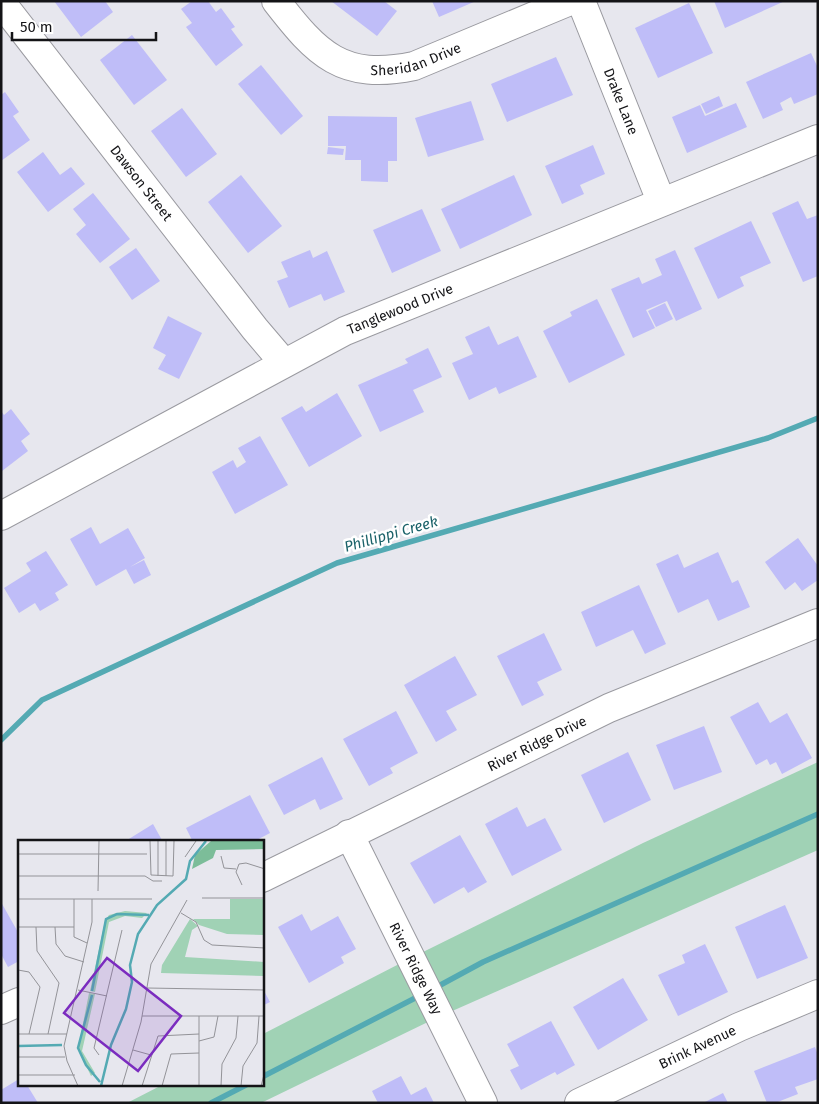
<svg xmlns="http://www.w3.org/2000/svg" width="819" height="1104" font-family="'Fira Sans',sans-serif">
	<rect width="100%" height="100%" fill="#e7e7ee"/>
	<g fill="#a0d2b5">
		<path d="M818,762v88l-368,162 -29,-59 222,-110z"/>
		<path d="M401,963l29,58 -169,82h-134l35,-18h100l1,-51z"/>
	</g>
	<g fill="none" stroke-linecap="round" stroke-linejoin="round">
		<g stroke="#54aab3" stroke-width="5.5">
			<path d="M1,740l41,-40 295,-137 431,-125 50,-20"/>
			<path d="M433,989l50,-27 335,-148"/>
			<path d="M262,1077l159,-82"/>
			<path d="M211,1103l35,-18"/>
		</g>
	</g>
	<g fill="#bfbdf8">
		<path d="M54,1h51l8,11 -32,25z"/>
		<path d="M192,1h16l8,11 5,-4 14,19 -4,2 12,16 -27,21 -30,-39 6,-4 -11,-14z"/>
		<path d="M331,1h53l13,10 -20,25z"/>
		<path d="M432,1h44l-37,16z"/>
		<path d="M714,1h71l-60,27z"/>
		<path d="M689,3l24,50 -55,25 -23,-50z"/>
		<path d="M132,35l35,45 -33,25 -34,-45z"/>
		<path d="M811,53l7,15v26l-24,10 -3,-7 -11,6 3,7 -20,9 -17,-37z"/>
		<path d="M556,57l17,38 -66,27 -16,-38z"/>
		<path d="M261,65l42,51 -22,19 -43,-51z"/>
		<path d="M5,92l14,20 -6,4 17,24 -29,21v-66z"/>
		<path d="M719,96l4,10 -17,8 -5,-10z"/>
		<path d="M471,101l13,39 -56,17 -13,-39z"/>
		<path d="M736,103l11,24 -60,26 -15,-36 28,-12 5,11z"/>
		<path d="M182,108l35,46 -31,23 -35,-46z"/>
		<path d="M328,116l69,1v44h-9v21l-27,-1v-21h-16l1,-14h-18z"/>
		<path d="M593,145l12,29 -25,11 4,9 -22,10 -17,-38z"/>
		<path d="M328,147l16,2 -1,6 -16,-1z"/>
		<path d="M43,152l17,23 11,-8 14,17 -37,28 -31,-40z"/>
		<path d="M241,175l41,51 -34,27 -40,-51z"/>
		<path d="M514,175l18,40 -72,34 -19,-40z"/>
		<path d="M93,193l37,46 -30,24 -24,-29 10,-9 -13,-16z"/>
		<path d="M798,201l9,18 11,-4v61l-15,6 -31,-69z"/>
		<path d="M422,209l19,42 -49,22 -19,-43z"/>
		<path d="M751,221l20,42 -31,14 4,9 -26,13 -24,-51z"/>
		<path d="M136,248l24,33 -28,19 -23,-33z"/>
		<path d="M310,250l3,8 14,-7 18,41 -21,9 -3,-7 -32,14 -12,-27 11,-4 -7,-15z"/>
		<path d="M675,250l27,59 -26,12 -9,-20 -21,9 9,18 -22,10 -22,-49 28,-12 3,7 20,-9 -7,-16z"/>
		<path d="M597,299l28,56 -56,28 -26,-52 29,-15 -2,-4z"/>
		<path d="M665,303l8,16 -17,8 -8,-16z"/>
		<path d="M168,316l34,17 -23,46 -21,-10 8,-14 -13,-7z"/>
		<path d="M489,326l9,19 20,-9 19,41 -38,17 -3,-7 -27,13 -17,-37 21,-9 -8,-17z"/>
		<path d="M428,348l14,29 -29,13 11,22 -44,20 -22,-47 50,-22 -3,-4z"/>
		<path d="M337,393l25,43 -53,31 -28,-49 21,-12 4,6z"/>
		<path d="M11,409l19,25 -9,7 7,10 -26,20 -1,-60 3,4z"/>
		<path d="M260,436l28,49 -53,29 -23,-42 21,-12 4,8 9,-6 -8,-14z"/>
		<path d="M91,527l9,17 28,-16 17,30 -15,9 14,-7 7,15 -17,9 -8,-15 -30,17 -26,-47z"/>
		<path d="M798,538l20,28v14l-16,11 -7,-9 -10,8 -20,-28z"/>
		<path d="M46,551l22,34 -13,8 4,7 -19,11 -5,-8 -16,10 -15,-25 27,-17 -5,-8z"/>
		<path d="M718,552l14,31 6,-3 12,27 -32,14 -10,-22 -30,14 -22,-49 22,-10 6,14z"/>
		<path d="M639,585l27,59 -21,10 -12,-24 -37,17 -15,-35z"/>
		<path d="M544,633l18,37 -25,12 7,13 -22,11 -25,-50z"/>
		<path d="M455,656l22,39 -31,16 11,19 -21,12 -32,-57z"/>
		<path d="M758,702l12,21 17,-10 25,45 -30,16 -6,-12 -6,3 -3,-6 -11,6 -26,-48z"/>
		<path d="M396,711l22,42 -28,15 3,5 -24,13 -26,-47z"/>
		<path d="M704,726l18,46 -48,18 -18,-45z"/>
		<path d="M628,752l23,48 -47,23 -23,-48z"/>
		<path d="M322,757l21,42 -23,11 -5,-11 -31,16 -16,-30z"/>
		<path d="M250,795l20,38 -17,9h-60l-7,-14z"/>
		<path d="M517,807l10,20 18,-9 17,32 -50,26 -27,-52z"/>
		<path d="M153,824l10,18h-39z"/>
		<path d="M460,835l27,47 -19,11 -4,-6 -30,17 -24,-41z"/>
		<path d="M1,902l18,32v27l-11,6 -7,-13z"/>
		<path d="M785,905l23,53 -51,21 -22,-52z"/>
		<path d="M302,914l9,17 27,-15 18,33 -15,8 3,6 -35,20 -31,-56z"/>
		<path d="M705,944l23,48 -50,24 -20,-41 27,-12 -3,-8z"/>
		<path d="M623,978l25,42 -50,30 -25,-43z"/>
		<path d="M262,987l8,15 -8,4z"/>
		<path d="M551,1021l24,44 -18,10 -2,-3 -34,18 -11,-20 9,-4 -12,-22z"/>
		<path d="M815,1047l3,8v24l-23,8 3,7 -23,9h-8l-13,-32z"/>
		<path d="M401,1076l10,19 15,-8 8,16h-56l-6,-12z"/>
		<path d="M19,1079v6h8l11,18h-37v-13z"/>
		<path d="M723,1093l5,10h-25z"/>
	</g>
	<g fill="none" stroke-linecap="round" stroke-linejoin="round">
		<g stroke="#9a9aa0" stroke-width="30">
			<g id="minor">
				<path id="s1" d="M276,1c41,53 66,80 138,65l156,-65"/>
				<path id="s2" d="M581,1l80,200"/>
				<path id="s3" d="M1,2l254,327 29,34"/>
				<path id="s4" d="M1,516l344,-185 473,-192"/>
				<path id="s5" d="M349,834l134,269"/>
				<path id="s6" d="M262,878l347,-170 209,-85"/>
				<path d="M1,1010l18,-8"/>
				<path id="s7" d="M579,1103l160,-76 79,-33"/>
			</g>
		</g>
		<use href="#minor" stroke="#fff" stroke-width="28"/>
	</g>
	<g text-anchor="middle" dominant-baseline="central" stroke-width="5" stroke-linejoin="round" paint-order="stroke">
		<g font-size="14" fill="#141417" stroke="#fff">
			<text stroke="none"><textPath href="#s1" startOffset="168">Sheridan Drive</textPath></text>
			<text stroke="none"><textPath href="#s2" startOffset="108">Drake Lane</textPath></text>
			<text stroke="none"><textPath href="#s3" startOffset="229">Dawson Street</textPath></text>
			<text stroke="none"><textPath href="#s4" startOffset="450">Tanglewood Drive</textPath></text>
			<text stroke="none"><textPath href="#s6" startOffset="306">River Ridge Drive</textPath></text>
			<text stroke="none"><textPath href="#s5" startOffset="150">River Ridge Way</textPath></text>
			<text stroke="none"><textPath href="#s7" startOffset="131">Brink Avenue</textPath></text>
		</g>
		<g font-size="15" font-style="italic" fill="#1b6269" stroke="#fff">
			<text transform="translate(391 534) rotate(-16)">Phillippi Creek</text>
		</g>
	</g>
	<g transform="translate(18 840)">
		<rect width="246" height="246" fill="#e7e7ee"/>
		<path d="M212,59h34v36l-37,-1 -28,-9 -6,-6h37zM107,71l22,2 -5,5 -17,-2 -16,6 -14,70 -5,-1 15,-70 4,-6zM172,79l8,7 -6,4 -7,27 79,5v14l-103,-3 1,-8zM71,153l6,1 -13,57 13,22 -4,3 -13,-27z" fill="#a0d2b5"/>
		<path d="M193,1h53v8l-48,1 -3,8 -21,11 3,-14z" fill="#7cbd99"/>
		<path fill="none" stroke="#54aab3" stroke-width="2.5" d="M74,151l14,-72 11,-5 32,1M74,155l-14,53 8,17 14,17M0,206l44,-1M83,246l10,-41 15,-36 6,-27 -2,-17 8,-31 19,-29 29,-26 4,-18 16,-20"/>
		<path fill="none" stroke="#939398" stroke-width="1" d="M132,1l1,34 22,1 1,-35M0,14h129M203,16l3,12 12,1M167,17l11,-16M0,36h127l8,5h9M140,36v-35M148,36v-35M224,45l-6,-13 3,-8 7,-1 19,6M80,51l1,-50M184,58h63M0,59h134M56,59v38l13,6M163,73l15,9 8,18 8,5 53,3M0,87h56M18,87l1,24 22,32 -11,51M37,87l1,17 9,12 19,6M0,130l11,2 11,15 -11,47M129,148l118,2M60,150l29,6M124,176h123M0,194h49M181,201l15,-4 4,-21M115,210l18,5M81,215l-5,-7 28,-118M0,217h47M0,235h57M60,246l-11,-25 -3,-15 28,-124v-23M104,246l19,-64 10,-58 36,-64M124,246l16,-50 41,-2M144,246l9,-32 28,-1M181,246v-70M203,246l1,-22 14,-26 2,-22M223,246l2,-20 14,-23 2,-27M243,246l4,-15"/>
		<path fill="#7b2cbf" fill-opacity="0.15" stroke="#7b2cbf" stroke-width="2.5" d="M89,118l74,58 -43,55 -74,-58z"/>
		<rect width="246" height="246" fill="none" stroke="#141417" stroke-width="2.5"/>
	</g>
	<rect width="819" height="1104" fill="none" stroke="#141417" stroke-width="5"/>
	<path d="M12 32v8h144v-8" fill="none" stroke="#141417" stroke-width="2.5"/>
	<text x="20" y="32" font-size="15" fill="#141417" stroke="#ffffff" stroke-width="4" paint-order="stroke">50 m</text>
</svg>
